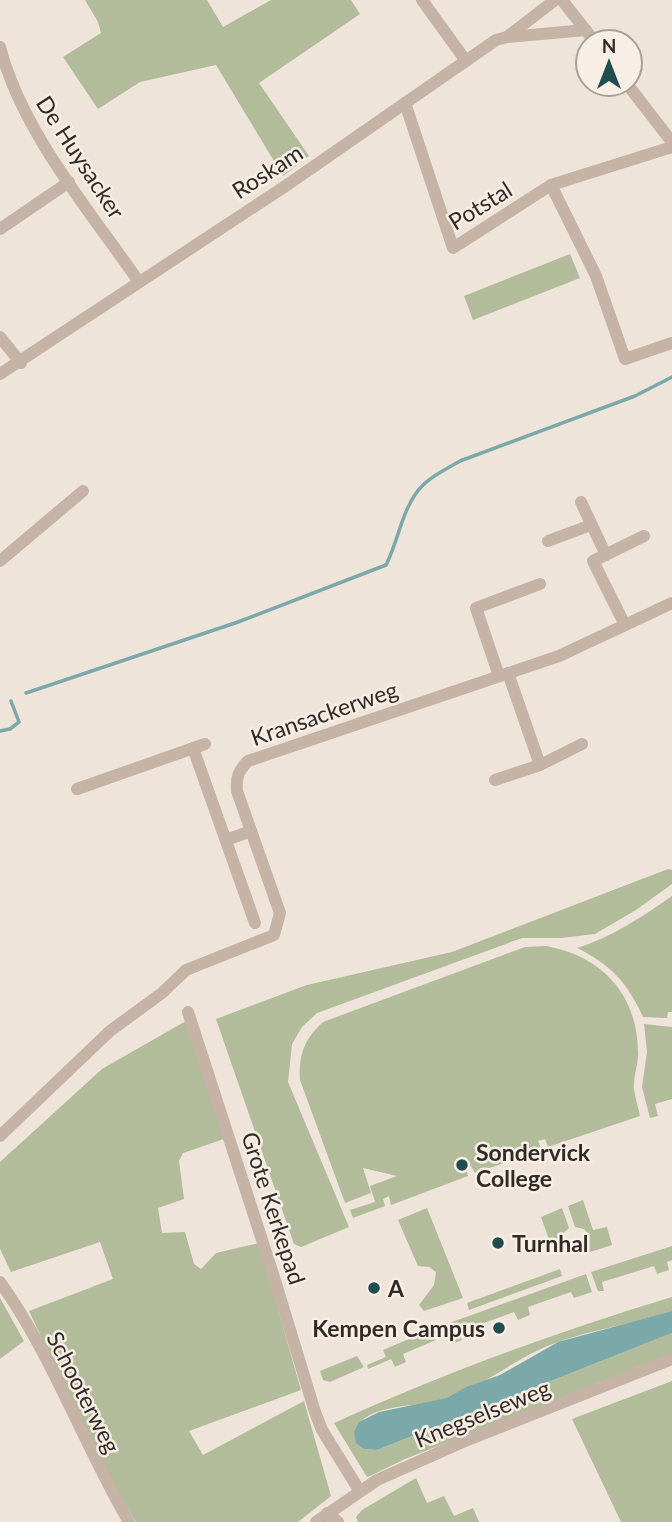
<svg xmlns="http://www.w3.org/2000/svg" width="672" height="1522" font-family="Lato,sans-serif">
	<rect width="100%" height="100%" fill="#eee4d9"/>
	<g fill="#b2bc9b">
		<path d="M85,0h122l16,27 48,-27h80l9,14 -101,69 50,73 -26,20 -67,-111 -76,17 -42,27 -35,-52 38,-24 -3,-11z"/>
		<path d="M570,254l10,24 -107,42 -9,-24z"/>
		<path d="M668,869l4,1v14l-36,26 -41,24 -34,4h-39l-205,75 -15,14 -10,17 -4,38 61,145 -48,20 -7,-3 -78,-225 91,-34 145,-33z"/>
		<path d="M672,896v116h-4l-1,6 -24,-1c-15,-34 -33,-53 -66,-69 35,-11 65,-31 95,-52z"/>
		<path d="M546,946c55,10 91,47 92,105 1,12 -5,25 -4,38 1,8 4,18 6,27l-92,31 -3,-8 -7,2 4,9 -67,23 -4,-7 -5,2 2,8 -77,29 -2,-9 -6,3 2,7 -32,12 -3,-8 25,-8 -5,-16 27,-10 -34,-8 8,25 -26,10 -45,-123c-2,-25 5,-42 23,-58l202,-75z"/>
		<path d="M186,1021l41,117 -44,15 -4,8 5,38 -26,9 4,25 23,-1 9,32 7,5 15,-16 43,-10 42,147 -112,41 14,24 101,-54 27,95 -33,26h-162l-36,-60 -71,-151 84,-32 -13,-37 -89,30 -11,-23v-87l102,-93z"/>
		<path d="M644,1024l28,3v72l-17,5 3,12 -8,2 -8,-31 5,-35z"/>
		<path d="M583,1200l10,30 14,-3 5,18 -25,8 2,-18 -5,-6 -9,-2 -7,-21z"/>
		<path d="M427,1208l36,90 -39,13 -5,-6 15,-20 2,-13 -7,-5 -11,-1 -20,-46z"/>
		<path d="M562,1208l7,20 -18,17 -10,-28z"/>
		<path d="M672,1246v14l-5,2 2,8 -12,4 -3,-8 -52,16 2,9h-6l-7,-19z"/>
		<path d="M560,1269l2,7 -93,34 -2,-7z"/>
		<path d="M586,1274l6,18 -18,6 -3,-6 -43,15 2,8 -12,5 -4,-8 -55,20 3,8 -10,4 -14,-17z"/>
		<path d="M672,1297v14c-37,12 -77,18 -114,31 -41,14 -74,45 -116,58 -26,8 -74,2 -88,31l10,18 13,1 295,-117v21l-267,105 -35,17 -3,1 -33,-54c110,-50 222,-91 338,-126z"/>
		<path d="M0,1298l24,43 -24,18z"/>
		<path d="M428,1331l8,9 -33,14 3,8 -11,5 -4,-8 -23,10 -1,-4 19,-8 -3,-7z"/>
		<path d="M357,1356l7,11 -34,15 -7,-2 -3,-9z"/>
		<path d="M672,1381v141h-51l-49,-103z"/>
		<path d="M416,1478l11,25 17,-7 10,20 19,-8 6,14h-121l-2,-5 6,-7z"/>
	</g>
	<path fill="#7ba9a9" d="M672,1311v22l-295,117 -13,-1 -8,-6 -2,-12 5,-9 20,-10 68,-14 19,-11 34,-12 58,-33z"/>
	<g fill="none" stroke-linecap="round" stroke-linejoin="round">
		<g stroke="#7ba9a9" stroke-width="3.5">
			<path d="M26,693l212,-71 148,-57c13,-25 16,-59 37,-80 10,-10 25,-17 37,-24l175,-65 37,-19"/>
			<path d="M0,731l10,-2 9,-7 -8,-21"/>
		</g>
		<g stroke="#c5b3a6" stroke-width="12">
			<path d="M422,0l44,61"/>
			<path d="M562,0l33,42"/>
			<path d="M507,37l79,-7"/>
			<path d="M0,47c22,85 90,164 139,235"/>
			<path d="M627,84l45,58"/>
			<path d="M405,103l48,145 98,-63 121,-38"/>
			<path d="M551,185l45,91 29,83 47,-16"/>
			<path d="M0,229l69,-47"/>
			<path d="M0,337l21,26"/>
			<path d="M0,374l287,-189 209,-145 11,-3 48,-37"/>
			<path d="M581,502l25,53"/>
			<path d="M548,541l43,-16"/>
			<path d="M0,561l83,-70"/>
			<path d="M625,625l-32,-64 51,-25"/>
			<path d="M508,673l32,92"/>
			<path d="M499,676l-23,-68 64,-24"/>
			<path d="M193,748l62,175"/>
			<path d="M495,780l45,-15 42,-21"/>
			<path d="M77,789l128,-45"/>
			<path d="M226,840l25,-9"/>
			<path d="M188,1012l86,265 41,135 7,18 37,60"/>
			<path d="M0,1136l110,-105 52,-38 24,-23 88,-35 6,-22 -43,-122c-1,-13 1,-20 11,-30l311,-105 113,-53"/>
			<path d="M0,1282c53,74 83,162 129,240"/>
			<path d="M327,1513l11,9"/>
			<path d="M316,1522l61,-42 88,-39 207,-82"/>
		</g>
	</g>
	<g fill="#204e50" stroke="#f7eee5" stroke-width="2.5">
		<circle cx="462" cy="1165" r="7"/>
		<circle cx="498" cy="1243" r="7"/>
		<circle cx="374" cy="1288" r="7"/>
		<circle cx="499" cy="1328" r="7"/>
	</g>
	<g text-anchor="middle" dominant-baseline="central" stroke-width="5" stroke-linejoin="round" paint-order="stroke">
		<g font-size="23" fill="#322a26" stroke="#f7eee5">
			<text transform="translate(81 157) rotate(57)">De Huysacker</text>
			<text transform="translate(267 171) rotate(-33)">Roskam</text>
			<text transform="translate(480 205) rotate(-32)">Potstal</text>
			<text transform="translate(324 713) rotate(-19)">Kransackerweg</text>
			<text transform="translate(274 1208) rotate(72)">Grote Kerkepad</text>
			<text transform="translate(84 1392) rotate(63)">Schooterweg</text>
			<text transform="translate(482 1413) rotate(-22)">Knegselseweg</text>
		</g>
		<g font-size="23" font-weight="bold" fill="#322a26" stroke="#f7eee5" text-anchor="start">
			<text x="476" y="1152">Sondervick<tspan x="476" dy="26">College</tspan></text>
			<text x="512" y="1243">Turnhal</text>
			<text x="388" y="1288">A</text>
			<text x="485" y="1328" text-anchor="end">Kempen Campus</text>
		</g>
	</g>
	<g transform="translate(609 63)"><circle r="33" fill="#f7eee5" stroke="#a8a099" stroke-width="2"/>
	<path d="M0-5L12 26L0 18L-12 26Z" fill="#204e50"/>
	<text y="-10" font-size="19" font-weight="bold" text-anchor="middle" fill="#322a26">N</text>
	</g>
</svg>
